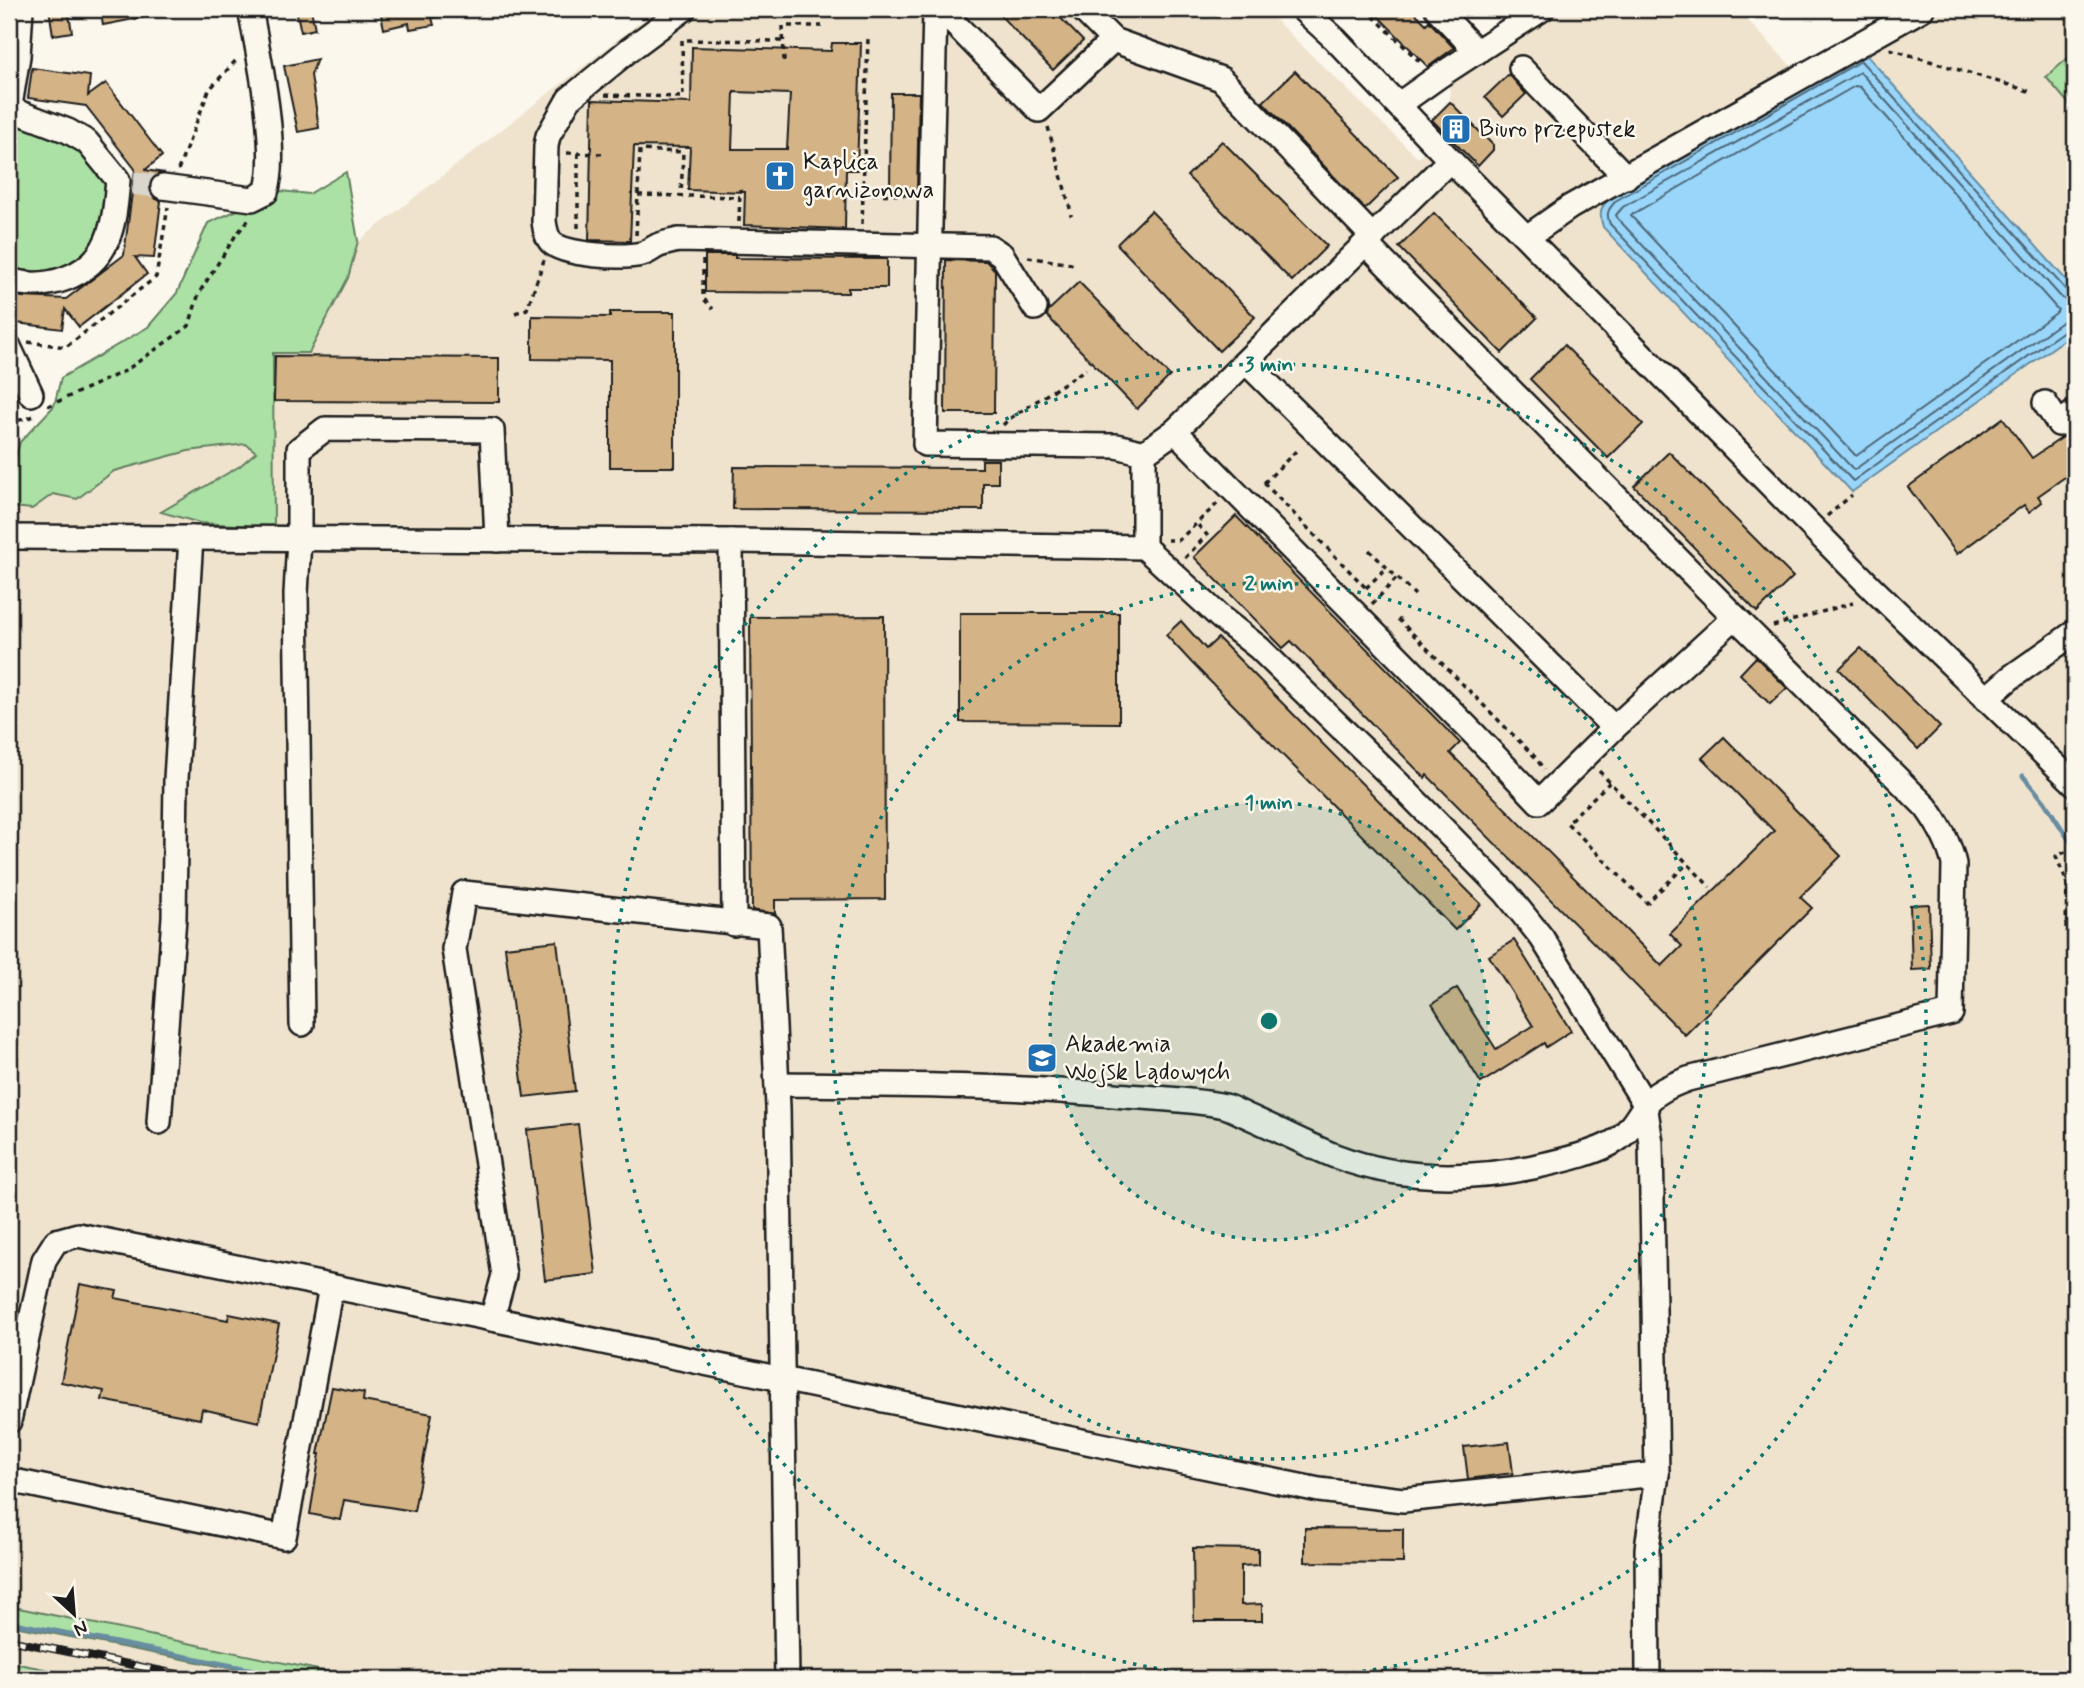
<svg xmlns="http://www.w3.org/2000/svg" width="2084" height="1688" font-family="Mynerve,sans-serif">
	<rect width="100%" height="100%" fill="#fbf7ec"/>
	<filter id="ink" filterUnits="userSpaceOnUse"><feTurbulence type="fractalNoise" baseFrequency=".0143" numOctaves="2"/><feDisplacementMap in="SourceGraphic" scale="14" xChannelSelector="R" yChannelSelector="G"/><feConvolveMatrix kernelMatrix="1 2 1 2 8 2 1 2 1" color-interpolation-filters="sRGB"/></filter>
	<g filter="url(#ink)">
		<g fill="#efe3ce">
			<path d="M657,9h607l154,149 23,-22 -12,-13 21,-21 -1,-21 110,-72h178l58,61 100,-61h180v1670h-1705l-361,-73v-1097l96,-71z"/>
			<path d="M9,1625l110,22 165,32h-190l-85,-17z"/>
		</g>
		<g fill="#abe1a4" stroke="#647e60" stroke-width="2">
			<path d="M2075,52v59l-29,-34z"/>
			<path d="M18,122l59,18 21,26 13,27 -2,16 -21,50 -40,19 -39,-4v-143l1,-4z"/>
			<path d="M346,172l12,69 -10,37 -39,75h-36l1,174 -74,-4 -39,-11 79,-46 16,-14 -10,-8 -58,7 -74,20 -37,28 -24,-5 -21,15 -19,-2 -4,-8v-21l11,-36 34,-36 7,-28 87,-51 29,-34 31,-70 73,-32 28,3z"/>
			<path d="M9,1606l353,73h-78l-275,-54z"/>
			<path d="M9,1662l85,17h-85z"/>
		</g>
		<path fill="#99d6fa" stroke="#678ca1" stroke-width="2" d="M1863,51l212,239v42l-223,160 -249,-265c-5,-16 -2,-20 9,-32z"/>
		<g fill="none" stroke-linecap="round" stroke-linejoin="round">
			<g stroke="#4e6675" stroke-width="2">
				<path d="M1855,86l5,1 198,223 -2,3 -200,143 -225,-240 2,-2z"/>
				<path d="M2075,294l-8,-3 -206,-230 -244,139c-8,8 -12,13 -7,24l243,257 215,-153 7,-1"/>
				<path d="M2075,302h-7l-7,-5 -201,-225 -237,135 -7,8 2,4 236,251 209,-149 12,-3"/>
			</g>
			<g stroke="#678ca1" stroke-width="5">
				<path d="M2023,776l21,25 31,48"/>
				<path d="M9,1622l291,57"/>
			</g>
		</g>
		<g fill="#d4b487" stroke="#1c1c1c" stroke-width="2" fill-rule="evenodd">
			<path d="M49,9h19l4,23 -19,3z"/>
			<path d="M100,9h49l1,7 -47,9z"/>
			<path d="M296,9h15l4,20 -14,3z"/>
			<path d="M380,9h64l1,6 -13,3 2,7 -24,4 -1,-6 -25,6z"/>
			<path d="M994,9h58l31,32 -30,29z"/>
			<path d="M1371,9h40l15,15 3,-3 25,27 -26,19z"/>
			<path d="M832,43h29l-4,127h-11l-1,59 -101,-4 1,-33 -57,-2 2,-43 -56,-1 -4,95 -41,-1 3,-140 99,3 1,-56 139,4zM734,92l56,2 -3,55h-55z"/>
			<path d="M317,59l-6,16 8,53 -21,4 -14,-66z"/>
			<path d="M32,68l58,8 -2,20 18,-13 56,73 -17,14 20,3 -7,1 -6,4 -3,8 1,6 4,6 7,3 -7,57 -19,-1 12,17 -68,53 -14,-18 -3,20 -53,-7v-28l13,3 44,2 58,-44 11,-86 -49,-63 -58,-8z"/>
			<path d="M1295,71l103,106 -33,32 -102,-107z"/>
			<path d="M1509,74l17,20 -23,22 -18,-19z"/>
			<path d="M891,93h28l-2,99 -27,-1z"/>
			<path d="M1450,102l43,43v5l-15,16 -46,-46z"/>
			<path d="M1222,141l105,105 -35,35 -105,-105z"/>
			<path d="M1151,211l104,106 -36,34 -102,-107z"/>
			<path d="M1434,213l103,105 -35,35 -103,-106z"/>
			<path d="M705,255h30v3l152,1v29h-39v5l-143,-1z"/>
			<path d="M946,260l40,1 9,9 -1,143h-49z"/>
			<path d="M1079,282l91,94 -33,33 -90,-93 1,-5z"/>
			<path d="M610,312h65v155h-65v-107l-78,-1v-43l78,1z"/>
			<path d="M1564,345l79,79 -35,34 -78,-79z"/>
			<path d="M275,356l224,2v44l-225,-1z"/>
			<path d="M2003,418l29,40 43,-29v41l-37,26 4,6 -13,10 -5,-7 -67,49 -49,-67z"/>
			<path d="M1669,452l124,125 -36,35 -123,-126z"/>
			<path d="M982,460h16v23h-15v27l-250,-1 1,-42 248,1z"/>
			<path d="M1236,516l224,227 -10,10 212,213 20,-20 -12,-12 104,-103 -72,-73 22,-21 117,119 -41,41 12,11 -127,127 -258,-260 -2,3 -134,-137 -8,7 -89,-91z"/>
			<path d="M960,613h159v110l-159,-1z"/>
			<path d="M884,616l1,283 -110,1v14l-23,-4 -2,-293z"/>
			<path d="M1181,621l25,28 12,-11 263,266 -26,26 -263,-267 -26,-28z"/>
			<path d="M1861,648l79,79 -22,22 -79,-80z"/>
			<path d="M1756,657l31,31 -17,16 -30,-30z"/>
			<path d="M1929,904l2,65 -19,1 -2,-65z"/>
			<path d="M1514,940l57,91 -25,16 -2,-4 -63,40 -49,-79 25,-16 39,61 37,-23 -44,-70z"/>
			<path d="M557,941l18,150 -51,6 -19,-150z"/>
			<path d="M578,1124l18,150 -51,6 -18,-150z"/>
			<path d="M80,1284l37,7 -2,7 113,22 1,-6 50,10 -20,98 -57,-13 -2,10 -98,-19 2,-9 -43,-9z"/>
			<path d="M332,1387l32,6 -1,8 69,13 -18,97 -70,-11 -4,20 -30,-6 10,-60h-2z"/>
			<path d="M1509,1442l4,31 -45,6 -4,-32z"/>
			<path d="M1305,1528l98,1v34l-98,-1z"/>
			<path d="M1193,1548l65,1v16l-17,1v39l21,-1v17h-68z"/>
		</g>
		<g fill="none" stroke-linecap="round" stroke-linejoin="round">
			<path stroke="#dad6cd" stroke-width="23" stroke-dasharray="23 11" stroke-linecap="butt" d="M133,183l30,4"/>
			<g stroke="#1c1c1c" stroke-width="28">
				<g id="minor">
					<path d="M684,9l-55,41 -60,49 -21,37 -2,10 -2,75c1,8 2,15 7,21 13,14 73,16 91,12 7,-2 9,-5 15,-8 6,-3 14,-4 21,-6l312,7 12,8 33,53"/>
					<path d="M935,9l-10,435 192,2 27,7"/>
					<path d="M1082,9l31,31 108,39 152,158"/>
					<path d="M1437,9l40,43"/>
					<path d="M935,15h11l93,95 74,-70"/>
					<path d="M1521,68l105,109"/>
					<path d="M1398,105l41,-29 103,-67"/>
					<path d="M9,112l9,-56 3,-47"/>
					<path d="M1450,160l422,428 203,196"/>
					<path d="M163,187l89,12 14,-7c14,-38 -8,-141 -16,-183"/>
					<path d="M1527,237l43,-30 352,-198"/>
					<path d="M9,280c36,12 83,-3 98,-40 8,-19 9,-40 11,-60l-31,-38 -19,-11 -58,-22"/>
					<path d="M9,347l22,47"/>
					<path d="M1246,362l368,366"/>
					<path d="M2045,403l14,21 16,-12"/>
					<path d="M1175,431l300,304 64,67 75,-74 121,-111"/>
					<path d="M9,537l722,4 413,6v-94l31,-22 275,-271 -115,-121 -33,-30"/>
					<path d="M731,541l3,383"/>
					<path d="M1144,547l77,71 38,30 144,140 103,105 36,45 103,166 6,39 6,331 -10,75 1,130"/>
					<path d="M1986,699l24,-21 65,-46"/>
					<path d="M302,1024l-6,-430 3,-55v-90l26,-20 167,1 5,110"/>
					<path d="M777,1084c112,1 225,1 337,11 37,3 75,4 111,11 9,3 19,9 29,13 27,12 54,26 81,37 63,24 133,24 198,11 23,-5 72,-15 89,-31 10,-9 15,-19 22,-29 10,-15 28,-22 44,-28l263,-66 3,-149c-5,-22 -15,-39 -28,-57l-191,-190 -369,-373"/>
					<path d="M159,1122l15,-205 2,-138 15,-241"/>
					<path d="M492,1319l827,171 84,10 254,-26"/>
					<path d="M9,1421l35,-161 12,-19 22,-6 414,84 12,-44 -50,-326 10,-56 305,33 9,181 9,572"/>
					<path d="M9,1480l275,57 47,-250"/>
				</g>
			</g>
			<g stroke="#1c1c1c" stroke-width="3.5" stroke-dasharray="5 5" stroke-linecap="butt">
				<path d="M1366,9l56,55"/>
				<path d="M1488,9l7,7"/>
				<path d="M1890,49l142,43"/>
				<path d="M784,61l-1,-35h39"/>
				<path d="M605,95l78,2 -1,-57 102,1"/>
				<path d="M1048,127l23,85v4"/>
				<path d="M567,153l40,1"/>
				<path d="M578,153v80"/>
				<path d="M178,170l31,-80 29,-32"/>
				<path d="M863,194l50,1"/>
				<path d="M638,195l102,2"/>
				<path d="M739,222l1,-33"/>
				<path d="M862,224l6,-186"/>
				<path d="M636,235l4,-85 43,2 -2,44"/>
				<path d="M1028,257l43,7 4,4"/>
				<path d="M703,260v38l10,11"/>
				<path d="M515,313l12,-4 17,-49"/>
				<path d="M28,342l38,5 90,-70 12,-70"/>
				<path d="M48,406l77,-35 64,-45 10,-33 37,-58 15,-18"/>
				<path d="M9,423l26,-7 -1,-3"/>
				<path d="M1003,425l6,-6 77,-50"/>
				<path d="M1264,483l102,105"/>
				<path d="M1264,483l35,-35"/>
				<path d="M1827,516l25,-21"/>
				<path d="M1167,540h12l39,-37"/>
				<path d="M1369,550l46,45"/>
				<path d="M1185,558l22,-23 -11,-12"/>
				<path d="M1366,588l21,-21"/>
				<path d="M1372,604l25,-26"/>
				<path d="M1398,619l138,139 8,12"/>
				<path d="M1773,626l80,-23"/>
				<path d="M1599,771l111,116"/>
				<path d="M1610,782l-43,41 80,80 41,-40"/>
				<path d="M2066,928l1,-45 -11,-27 19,-8"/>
			</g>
			<use href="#minor" stroke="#fbf7ec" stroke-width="23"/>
			<g stroke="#1c1c1c" stroke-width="8">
				<path id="rail" d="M9,1640l193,39"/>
			</g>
			<use href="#rail" stroke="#fbf7ec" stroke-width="5" stroke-dasharray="16" stroke-linecap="butt"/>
		</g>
	</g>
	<circle cx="1269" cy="1021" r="219" fill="#0f766e" fill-opacity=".12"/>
	<g fill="none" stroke="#0f766e" stroke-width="3.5" stroke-dasharray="3.5 7">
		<circle cx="1269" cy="1021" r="219"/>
		<circle cx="1269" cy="1021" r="438"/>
		<circle cx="1269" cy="1021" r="657"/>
	</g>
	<defs>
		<g id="building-square" transform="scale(1.575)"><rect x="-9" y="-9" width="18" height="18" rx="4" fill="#1f6fb2" stroke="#fbf7ec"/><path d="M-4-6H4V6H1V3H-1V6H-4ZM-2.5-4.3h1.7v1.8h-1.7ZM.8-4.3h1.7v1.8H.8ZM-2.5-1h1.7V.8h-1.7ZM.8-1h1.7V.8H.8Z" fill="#fff"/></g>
		<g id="church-square" transform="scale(1.575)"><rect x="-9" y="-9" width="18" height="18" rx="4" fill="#1f6fb2" stroke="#fbf7ec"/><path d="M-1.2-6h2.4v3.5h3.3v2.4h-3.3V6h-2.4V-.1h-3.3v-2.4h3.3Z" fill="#fff"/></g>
		<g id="university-square" transform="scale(1.575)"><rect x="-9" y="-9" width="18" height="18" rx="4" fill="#1f6fb2" stroke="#fbf7ec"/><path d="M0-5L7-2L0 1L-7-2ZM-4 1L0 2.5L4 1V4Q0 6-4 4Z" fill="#fff"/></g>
	</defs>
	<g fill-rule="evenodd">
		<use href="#building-square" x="1456" y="129"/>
		<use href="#church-square" x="780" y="176"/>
		<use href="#university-square" x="1042" y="1058"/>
	</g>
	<g text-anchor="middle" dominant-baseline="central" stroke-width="5" stroke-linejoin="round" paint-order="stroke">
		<g font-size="24" fill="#1c1c1c" stroke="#fbf7ec" text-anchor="start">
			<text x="1479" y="129">Biuro przepustek</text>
			<text x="803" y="162">Kaplica<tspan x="803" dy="28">garnizonowa</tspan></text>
			<text x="1065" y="1044">Akademia<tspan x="1065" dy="28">Wojsk Lądowych</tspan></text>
		</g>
	</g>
	<circle cx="1269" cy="1021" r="10" fill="#0f766e" stroke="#fbf7ec" stroke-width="3.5"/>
	<g font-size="21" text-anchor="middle" font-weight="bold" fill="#0f766e" stroke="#fbf7ec" stroke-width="5" stroke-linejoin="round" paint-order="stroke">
		<text x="1269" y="371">3 min</text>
		<text x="1269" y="590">2 min</text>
		<text x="1269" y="809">1 min</text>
	</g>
	<rect width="2084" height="1688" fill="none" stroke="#fbf7ec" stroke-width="35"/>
	<rect x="18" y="18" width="2049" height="1653" fill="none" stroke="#1c1c1c" stroke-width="2.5" filter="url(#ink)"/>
	<g transform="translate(74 1614) rotate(154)" stroke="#fbf7ec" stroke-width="5" paint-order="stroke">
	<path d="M0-5L12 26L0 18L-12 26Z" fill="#1c1c1c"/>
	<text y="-10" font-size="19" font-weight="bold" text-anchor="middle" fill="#1c1c1c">N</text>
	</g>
</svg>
